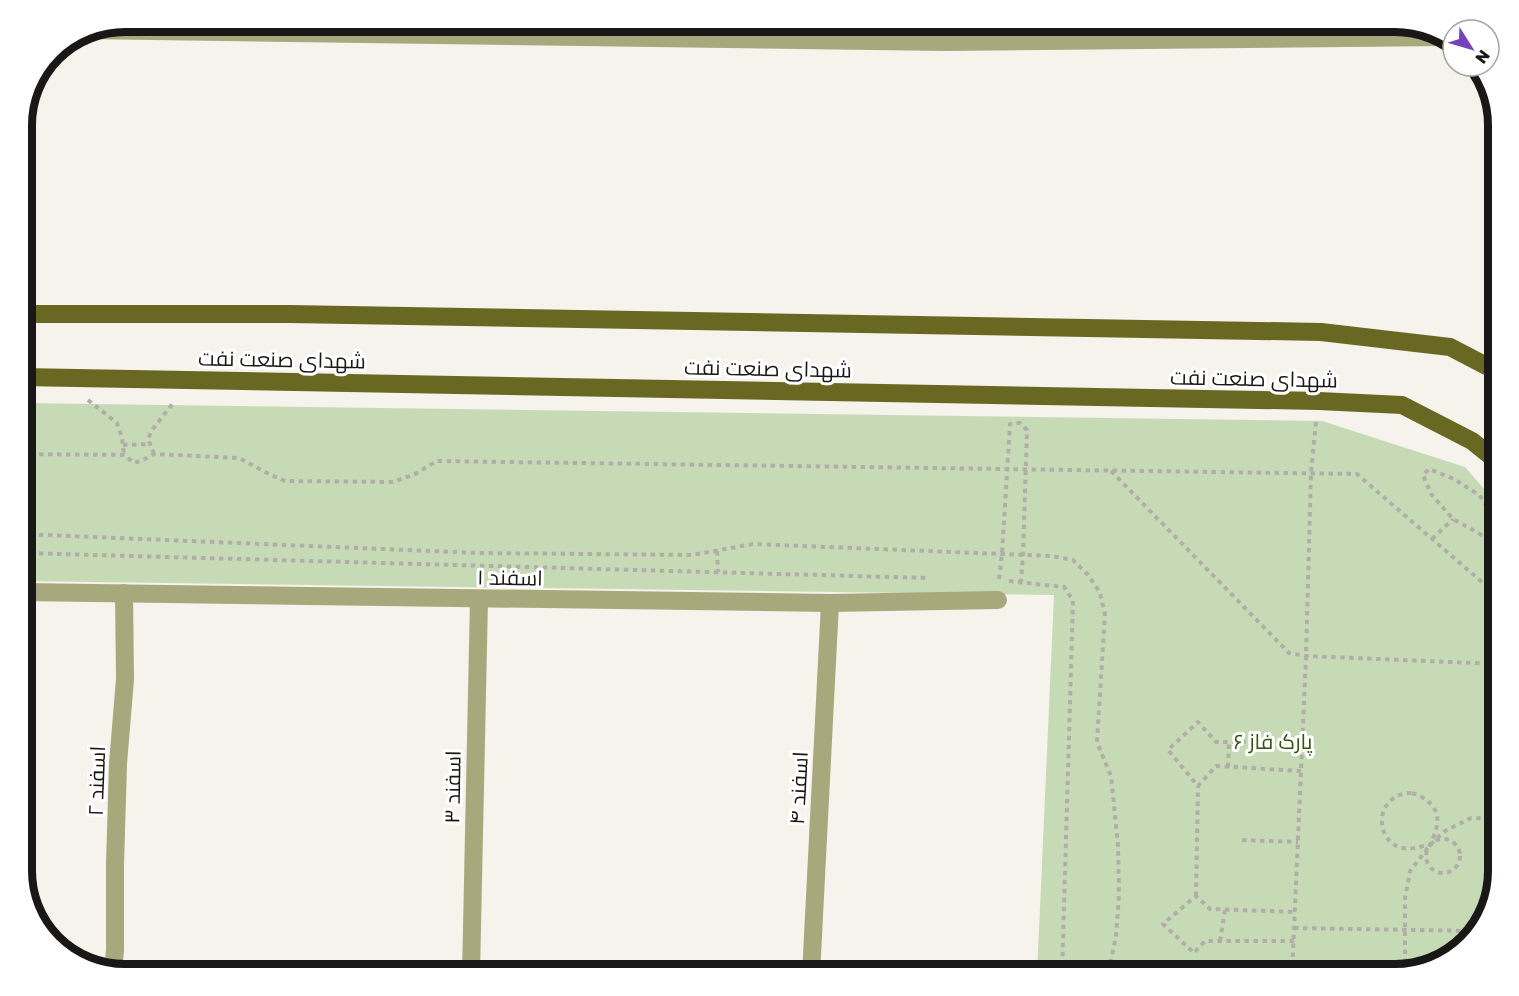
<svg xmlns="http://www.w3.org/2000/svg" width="1519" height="996" font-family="'Golos Text',Cairo,sans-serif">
	<rect width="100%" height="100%" fill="#f6f2ec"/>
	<path fill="#c6dbb5" d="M21,403l1301,18 143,46 33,38v367l-18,57 -34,32 -51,14h-358l17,-380 -1033,-14z"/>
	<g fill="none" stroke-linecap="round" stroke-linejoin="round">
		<g stroke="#b1aea9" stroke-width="4" stroke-dasharray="4.5 4.5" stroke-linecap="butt">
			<path d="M88,400l29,23 5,15 2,17"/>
			<path d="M123,445l27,-1"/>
			<path d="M21,454l103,1 10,8 9,-3 11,-6 85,4 30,16 16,7 108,1 22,-8 22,-13 920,13 141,122"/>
			<path d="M154,454l-6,-15 4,-9 22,-28"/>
			<path d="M1111,471l178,182 17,3 192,8"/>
			<path d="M1498,521l-19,-26 -25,-16 -25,-10 -6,6 8,19 22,25 45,25"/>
			<path d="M21,534l458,19 213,2 61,-11 299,12 21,4 16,16 11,17 5,21 -8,128 14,34 7,69 1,50 -3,41 -8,39"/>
			<path d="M1432,539l21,-20"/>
			<path d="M717,551l1,21"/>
			<path d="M21,553l905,25"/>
			<path d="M999,579l3,-25 8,-130 10,-1 7,7 -4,125 -2,27"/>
			<path d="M1009,581l55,6 9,13 -11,375"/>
			<path d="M1228,767l1,-25"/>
			<path d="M1301,771l-85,-5 -18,20 -30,-36 30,-28 18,20h86"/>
			<path d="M1412,793c14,4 28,15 25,32 -1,6 -4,13 -6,19 -9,2 -19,6 -28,4 -23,-4 -29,-37 -9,-50 5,-4 12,-5 18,-5z"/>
			<circle cx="1443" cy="856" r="17"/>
			<path d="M1242,840l56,2"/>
			<path d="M1196,896l2,-110"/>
			<path d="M1294,928l184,3"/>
			<path d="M1220,941l5,-31"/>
			<path d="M1294,941h-89l-11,12 -31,-29 33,-28 14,13 85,3"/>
			<path d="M1405,972v-74l5,-27 21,-27 14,-13 26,-13 27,1"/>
			<path d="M1292,975l14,-319 5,-183 5,-52"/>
		</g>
		<g stroke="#a7a87c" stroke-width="18">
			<path d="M83,30l863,12 501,-5"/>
			<path d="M21,592l809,11 168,-3"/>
			<path d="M113,971l2,-21v-85l3,-101 7,-85 -1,-86"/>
			<path d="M471,975l8,-376"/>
			<path d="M811,975l19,-372"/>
		</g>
		<g stroke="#686823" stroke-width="18">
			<path d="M21,314h268l1032,18 129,15 48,25"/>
			<path d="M21,377l1298,24 83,4 70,36 26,21"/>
		</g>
	</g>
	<g text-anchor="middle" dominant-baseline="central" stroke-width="6" stroke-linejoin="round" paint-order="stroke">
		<g font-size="21" fill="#191816" stroke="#fff">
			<text transform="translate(282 359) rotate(1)">شهدای صنعت نفت</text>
			<text transform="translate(768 368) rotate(1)">شهدای صنعت نفت</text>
			<text transform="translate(1254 378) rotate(1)">شهدای صنعت نفت</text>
			<text transform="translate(510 577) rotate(1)">اسفند ۱</text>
			<text transform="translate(96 781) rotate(-88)">اسفند ۲</text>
			<text transform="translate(452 787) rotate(-89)">اسفند ۳</text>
			<text transform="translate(798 788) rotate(-87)">اسفند ۴</text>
		</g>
		<g font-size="21" fill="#34540c" stroke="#fff">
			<text x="1273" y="741">پارک فاز ۶</text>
		</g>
	</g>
	<path d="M0 0H1519V996H0ZM125 32H1395A93 93 0 0 1 1488 125V871A93 93 0 0 1 1395 964H125A93 93 0 0 1 32 871V125A93 93 0 0 1 125 32Z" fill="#fff" fill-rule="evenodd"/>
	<path fill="none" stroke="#191816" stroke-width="8" d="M125 32H1395A93 93 0 0 1 1488 125V871A93 93 0 0 1 1395 964H125A93 93 0 0 1 32 871V125A93 93 0 0 1 125 32Z"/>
	<g transform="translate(1471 48) rotate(127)"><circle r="28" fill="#ffffff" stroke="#a3a3a2" stroke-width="1.5"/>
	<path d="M0-4.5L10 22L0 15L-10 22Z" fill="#7442ba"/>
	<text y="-9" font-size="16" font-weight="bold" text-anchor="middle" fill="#191816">N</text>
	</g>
</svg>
